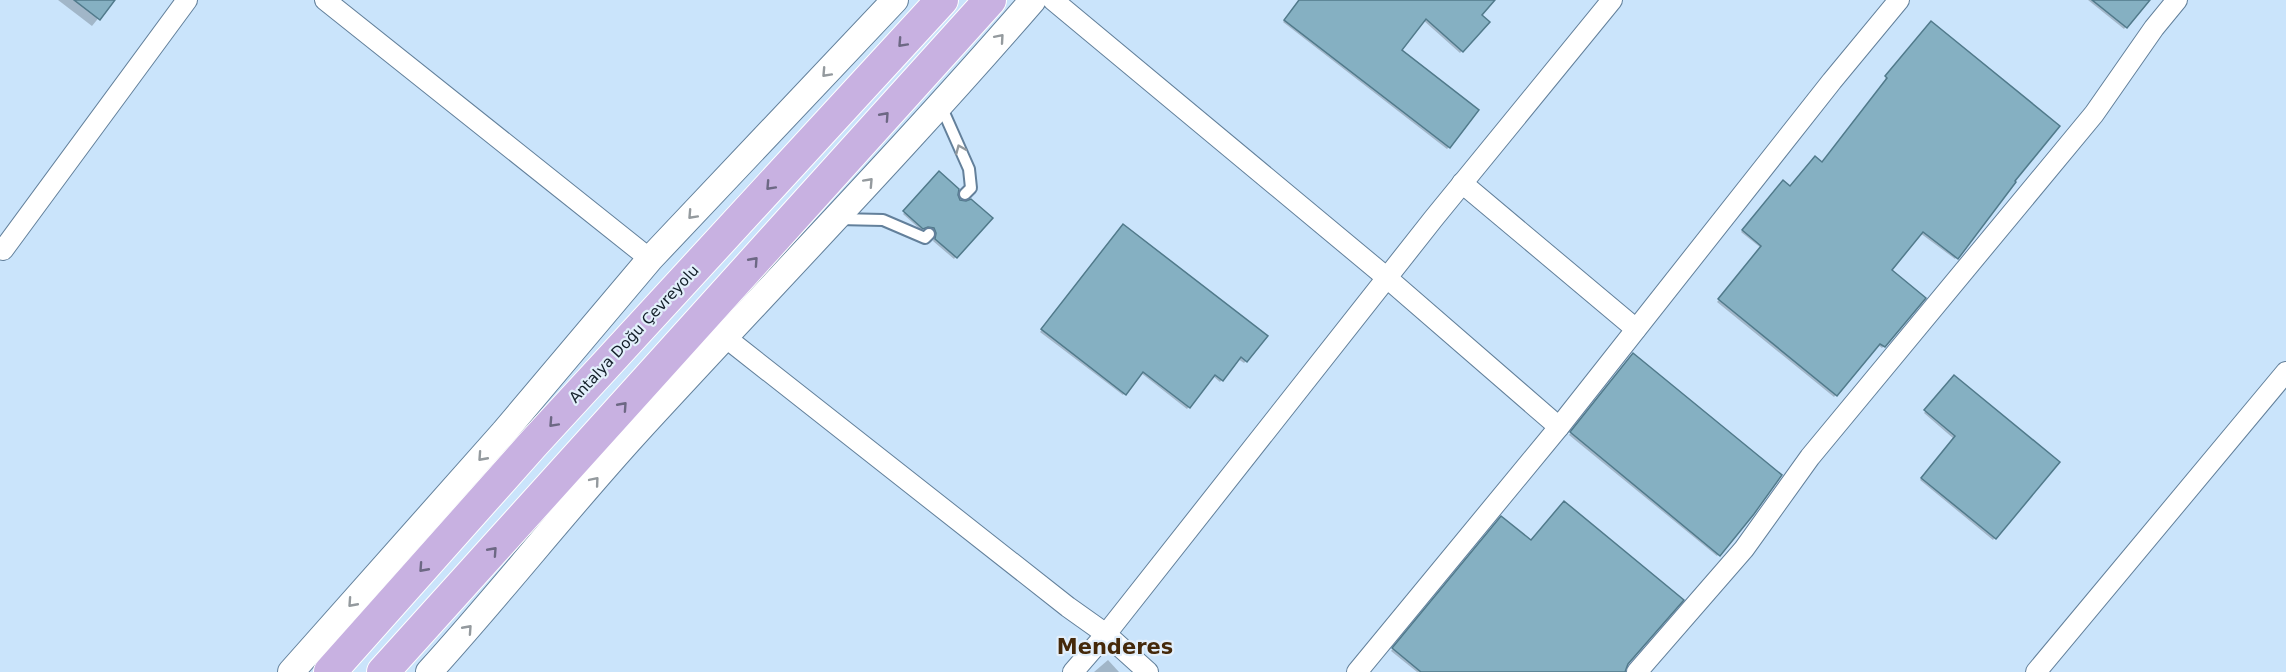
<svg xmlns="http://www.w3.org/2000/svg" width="2286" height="672" font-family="'DejaVu Sans',sans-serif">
	<rect width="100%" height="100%" fill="#cae4fb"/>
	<g fill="#0003">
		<path d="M58,0h55l-21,26z"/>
		<path d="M1301,0h192l-13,15 8,7 -28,31 -37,-33 -24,30 50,97 -2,2 -164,-127z"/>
		<path d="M2088,0h60l-24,29z"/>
		<path d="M1931,23l82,158 -58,78 -35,-26 -30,37 34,28 -42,50 -4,-3 -44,52 -117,-95 44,-54 -20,-16 42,-50 7,6 32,-24 64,-84 -1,-1z"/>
		<path d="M939,173l20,28 31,17 -36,41 -21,-18 2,-6 -3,-5 -7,-2 -4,2 -18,-16z"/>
		<path d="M1121,228l145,108 -20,25 -2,2 -6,-4 -18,23 -7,-6 -26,33 -46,-36 -18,22 -83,-63z"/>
		<path d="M1631,357l122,156 -36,43 -148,-121z"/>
		<path d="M1954,377l103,85 -64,78 -73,-60 34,-41 -30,-26z"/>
		<path d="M1502,518l29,24 96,121 -3,9h-207l-26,-21z"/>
		<path d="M1108,660l11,12h-25z"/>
	</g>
	<g fill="#85b0c2" stroke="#517a8b" stroke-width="1.5">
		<path d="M74,0h41l-15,20z"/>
		<path d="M1299,0h196l-13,15 8,7 -27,30 -37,-33 -24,31 77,60 -29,38 -166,-128z"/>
		<path d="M2092,0h58l-23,28z"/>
		<path d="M1931,21l129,105 -45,55 1,1 -58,77 -35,-27 -31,38 34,28 -41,49 -5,-3 -43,52 -119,-97 43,-53 -19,-16 41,-50 7,6 25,-30 7,6 65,-84 -2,-2z"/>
		<path d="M939,171l20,18 -1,6 2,5 6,1 5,-2 22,19 -36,40 -22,-19 1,-6 -2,-5 -6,-1 -5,2 -20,-18z"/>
		<path d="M1123,224l145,112 -21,26 -6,-5 -18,24 -8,-6 -25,33 -47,-36 -17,23 -85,-66z"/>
		<path d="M1633,353l149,122 -28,39 -34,42 -150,-124z"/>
		<path d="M1954,375l106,87 -64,77 -75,-61 34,-42 -31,-26z"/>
		<path d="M1564,501l120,99 -56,64 -3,8h-204l-29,-24 109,-132 30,24z"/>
	</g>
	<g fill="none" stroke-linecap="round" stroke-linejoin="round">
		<g stroke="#63809b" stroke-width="14">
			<g id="service">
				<path d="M941,106l28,63 2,19 -6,6"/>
				<path d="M838,219l45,1 42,18 4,-4"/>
			</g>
		</g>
		<g stroke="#63809b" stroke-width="22">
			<g id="minor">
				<path d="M325,0l325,259"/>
				<path d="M1053,0l333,277 173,150"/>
				<path d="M1462,183l174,146"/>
				<path d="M0,248l3,2 184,-250"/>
				<path d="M725,337l343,270 38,27 42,38"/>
				<path d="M1073,672l33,-38 328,-416 178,-218"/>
				<path d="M1357,672l202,-245 273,-346 67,-81"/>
				<path d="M1637,672l107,-123 66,-92 284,-343 60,-86 23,-28"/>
				<path d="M2036,672l250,-300"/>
			</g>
		</g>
		<g stroke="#63809b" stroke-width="28">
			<g id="tertiary">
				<path d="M291,672l213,-240 146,-173 245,-259"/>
				<path d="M429,672c70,-77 135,-160 205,-237 133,-145 270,-286 399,-435"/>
			</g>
		</g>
		<g stroke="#fff" stroke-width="34">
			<g id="primary">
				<path d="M330,672l203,-228 409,-444"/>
				<path d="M383,672l607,-672"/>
			</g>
		</g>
		<use href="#service" stroke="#fff" stroke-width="10"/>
		<use href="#minor" stroke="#fff" stroke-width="20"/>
		<use href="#tertiary" stroke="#fff" stroke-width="26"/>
		<use href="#primary" stroke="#c8b1e1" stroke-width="32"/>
	</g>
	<defs><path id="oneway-chevron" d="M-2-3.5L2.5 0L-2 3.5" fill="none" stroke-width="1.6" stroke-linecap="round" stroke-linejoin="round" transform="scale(1.5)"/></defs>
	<g stroke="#949a9e">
		<use href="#oneway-chevron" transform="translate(1000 38) rotate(-49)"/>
		<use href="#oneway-chevron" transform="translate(826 73) rotate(133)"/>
		<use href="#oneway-chevron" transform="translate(960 149) rotate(-113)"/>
		<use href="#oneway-chevron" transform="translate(869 182) rotate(-47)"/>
		<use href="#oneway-chevron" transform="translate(692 215) rotate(133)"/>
		<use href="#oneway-chevron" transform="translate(482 457) rotate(132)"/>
		<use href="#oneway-chevron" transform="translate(595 481) rotate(-50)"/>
		<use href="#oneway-chevron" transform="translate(352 603) rotate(132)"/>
		<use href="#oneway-chevron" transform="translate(468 629) rotate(-48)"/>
	</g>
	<g stroke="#6d6884">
		<use href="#oneway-chevron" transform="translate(902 43) rotate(133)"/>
		<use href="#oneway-chevron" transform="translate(885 116) rotate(-48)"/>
		<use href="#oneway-chevron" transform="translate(770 186) rotate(133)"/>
		<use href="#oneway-chevron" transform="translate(754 261) rotate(-48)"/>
		<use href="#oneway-chevron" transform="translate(623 406) rotate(-48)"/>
		<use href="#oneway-chevron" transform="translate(553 423) rotate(133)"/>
		<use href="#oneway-chevron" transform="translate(493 551) rotate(-48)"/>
		<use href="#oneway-chevron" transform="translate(423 568) rotate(132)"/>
	</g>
	<g text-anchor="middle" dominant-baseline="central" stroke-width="4.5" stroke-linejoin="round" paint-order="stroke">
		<g font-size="15" fill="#121e28" stroke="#e2effb">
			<text transform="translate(634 334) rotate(-47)">Antalya Doğu Çevreyolu</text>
		</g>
		<g font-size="21" font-weight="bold" fill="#45290a" stroke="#e2effb">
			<text x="1115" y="647">Menderes</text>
		</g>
	</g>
</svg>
